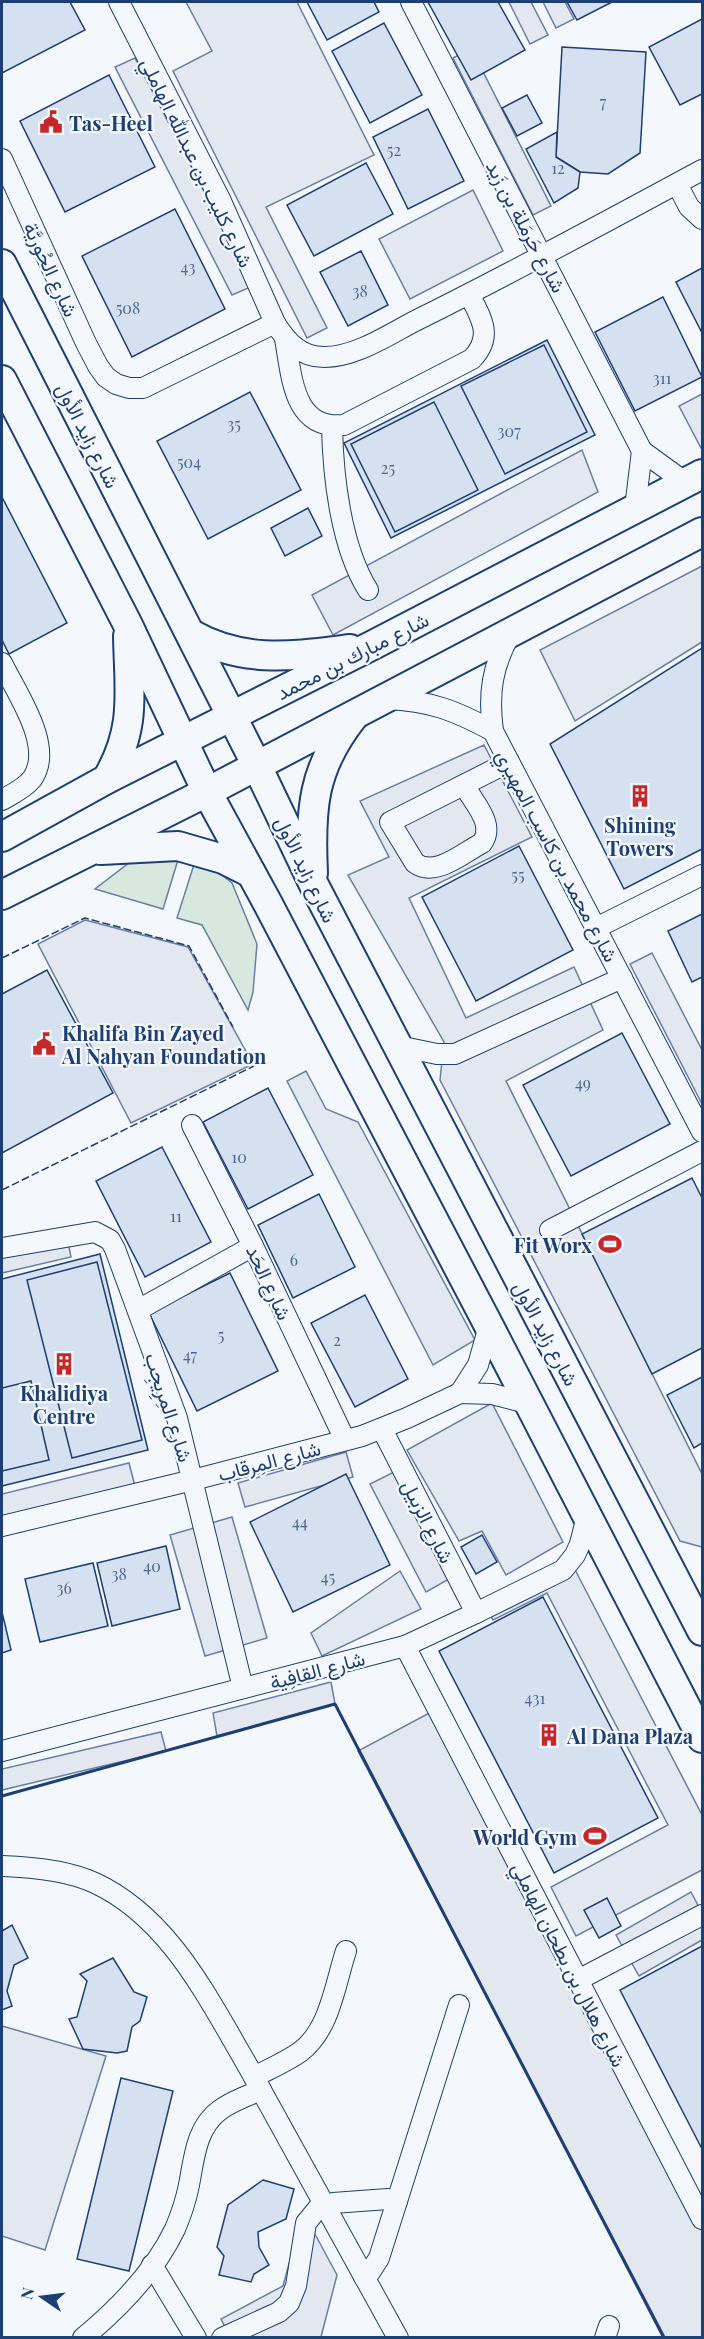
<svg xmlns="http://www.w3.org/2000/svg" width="704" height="2339" font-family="'Playfair Display',Vazirmatn,serif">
	<rect width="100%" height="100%" fill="#f4f7fb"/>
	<g fill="#d7e8df" stroke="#687fa3" stroke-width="1.5">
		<path d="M181,850l-18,59 -68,-20 39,-30z"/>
		<path d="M197,855l35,28 25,61 -4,48 -5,18 -46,-85 -25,-7z"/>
	</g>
	<g fill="#e3e8f0" stroke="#687fa3" stroke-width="1.5">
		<path d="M186,2h111l77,153 -108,52 61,121 -20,10 -134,-267 39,-20z"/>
		<path d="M509,2h22l17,33 -18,9z"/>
		<path d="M543,2h22l9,17 -18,9z"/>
		<path d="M471,48l80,158 -18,9 -80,-157z"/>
		<path d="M135,58l118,228 -21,9 -117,-228z"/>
		<path d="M473,190l30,61 -93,48 -31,-60z"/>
		<path d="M702,394v54h-1l-22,-42z"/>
		<path d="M582,450l16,42 -265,143 -21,-40z"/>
		<path d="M702,566v76l-127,79 -35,-71z"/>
		<path d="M484,745l48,92 -123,61 57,120 108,-51 29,63 -97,51 196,393v73l-22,-6 -240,-461 4,-38 -96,-167 41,-18 -29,-56z"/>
		<path d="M85,920l103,27 65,117 -122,59 -93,-179z"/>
		<path d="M652,953l50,97v54l-72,-140z"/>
		<path d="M306,1071l20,38 32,13 117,218 -42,25 -146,-284z"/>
		<path d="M67,1237l4,20 -69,16v-20z"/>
		<path d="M492,1403l71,139 -57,33 -24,-44 -23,10 -52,-91z"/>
		<path d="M346,1452l7,25 -108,30 -7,-24z"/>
		<path d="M129,1463l6,23 -133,33v-25z"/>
		<path d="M394,1472l55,107 -23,13 -56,-108z"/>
		<path d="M232,1517l35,121 -62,18 -35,-121z"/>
		<path d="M570,1560l132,255v55l-126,66 -25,-49 117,-62 -121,-232 -54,27 -8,-15z"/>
		<path d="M400,1571l21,38 -99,47 -11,-23z"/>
		<path d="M331,1682l4,22 -118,32 -4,-23z"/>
		<path d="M433,1711l269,516v110h-37l-307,-586z"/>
		<path d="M161,1732l5,19 -164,39v-21z"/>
		<path d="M691,1892l11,21v27l-63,36 -23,-41z"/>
		<path d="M2,2026l104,30 -61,194 -43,-14z"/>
		<path d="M303,2212l34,63 -16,62h-91l-9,-18 62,-33z"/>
	</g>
	<g fill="#d5e0f0" stroke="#1d3f73" stroke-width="1.5">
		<path d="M2,2h68l15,28 -83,43z"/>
		<path d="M307,2h67l5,10 -52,28z"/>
		<path d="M428,2h70l27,48 -54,30z"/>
		<path d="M567,2h45l-35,18z"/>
		<path d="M702,19v75l-22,11 -31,-58z"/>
		<path d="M384,23l38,72 -52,28 -38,-72z"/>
		<path d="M562,47l84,5 -6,101 -32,21 -28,-2 -24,-15z"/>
		<path d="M109,75l46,92 -90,45 -45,-91z"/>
		<path d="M527,95l15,28 -25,13 -15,-28z"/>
		<path d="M428,109l36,72 -56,28 -35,-72z"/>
		<path d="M557,132l-1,25 24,15 -2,16 -24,15 -28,-54z"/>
		<path d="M366,163l27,51 -79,42 -27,-51z"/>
		<path d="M175,209l50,100 -93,48 -50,-101z"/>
		<path d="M361,251l27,54 -40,21 -28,-54z"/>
		<path d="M702,268v65l-26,-51z"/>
		<path d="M663,297l39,80 -67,34 -40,-79z"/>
		<path d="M547,340l48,95 -204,103 -47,-95z"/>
		<path d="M544,345l43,87 -82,42 -44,-88z"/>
		<path d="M250,392l51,98 -93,49 -51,-98z"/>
		<path d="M434,402l44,88 -83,42 -44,-88z"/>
		<path d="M2,497l65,126 -58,31 -7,-14z"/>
		<path d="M308,508l14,28 -37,20 -14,-28z"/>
		<path d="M702,648v201l-78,40 -74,-145z"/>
		<path d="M519,846l54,104 -97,51 -54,-104z"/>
		<path d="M702,914v63l-10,5 -24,-51z"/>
		<path d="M47,970l66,123 -111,60v-159z"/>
		<path d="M622,1033l48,91 -99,52 -48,-91z"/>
		<path d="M268,1088l45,87 -65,34 -45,-87z"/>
		<path d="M162,1147l49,95 -66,35 -49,-96z"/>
		<path d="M692,1178l10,20v150l-50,26 -70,-140z"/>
		<path d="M319,1194l36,73 -62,31 -35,-73z"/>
		<path d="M100,1254l48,196 -146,36v-207z"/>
		<path d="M97,1262l45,178 -70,18 -45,-178z"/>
		<path d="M230,1273l48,98 -81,40 -48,-98z"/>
		<path d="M365,1295l43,84 -53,28 -44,-84z"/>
		<path d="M702,1377v66l-8,5 -27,-53z"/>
		<path d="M31,1381l18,79 -47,11v-83z"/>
		<path d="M346,1474l44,91 -97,47 -43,-90z"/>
		<path d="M482,1535l15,27 -21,12 -15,-27z"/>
		<path d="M166,1546l14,63 -68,17 -15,-63z"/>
		<path d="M93,1563l15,63 -68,16 -15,-63z"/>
		<path d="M543,1597l115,221 -104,55 -115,-222z"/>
		<path d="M2,1612l9,38 -9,3z"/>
		<path d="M607,1898l14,28 -22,12 -15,-28z"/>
		<path d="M12,1925l16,33 -14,7 -7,26 5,15 -10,4v-79z"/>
		<path d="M702,1946v203l-82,-159z"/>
		<path d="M113,1958l21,34 13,5 -7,24 -8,6 -5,24 -10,2 -34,-4 -14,-30 8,-2 10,-36 -7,-7z"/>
		<path d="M121,2078l52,13 -44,180 -52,-12z"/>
		<path d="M263,2180l31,9 -8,30 -28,13 1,15 10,18 -15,9 -3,8 -32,-7 5,-19 -7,-9 11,-42z"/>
	</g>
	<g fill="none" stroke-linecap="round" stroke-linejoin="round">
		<g stroke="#1d3f73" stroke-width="22">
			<g id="minor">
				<path d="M119,2l101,197 55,124c12,19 25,34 49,34 34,0 68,-25 97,-39 95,-47 188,-98 281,-148"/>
				<path d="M411,2l231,449 44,32"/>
				<path d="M2,159l84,184 12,23 8,11 10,7 13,4h14l132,-65"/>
				<path d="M677,184l12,23 13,12"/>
				<path d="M285,339c7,38 8,91 59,86l128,-66c22,-23 9,-41 -3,-65"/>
				<path d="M332,426c1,51 9,121 36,164"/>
				<path d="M635,508l7,-57"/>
				<path d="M511,633c-19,32 -23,61 -18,98l209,401"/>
				<path d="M2,663c15,31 53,84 30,116 -8,10 -20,15 -30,21"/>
				<path d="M386,699c45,2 68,11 107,32"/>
				<path d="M464,785c9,17 32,39 18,58 -19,10 -47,35 -67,20l-25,-41 119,-60"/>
				<path d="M596,928l106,-53"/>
				<path d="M398,1046l39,8h18l167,-76"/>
				<path d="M192,1125l61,121 92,194"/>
				<path d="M550,1230l152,-79"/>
				<path d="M2,1248l93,-16 15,8 5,9 62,169 66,270"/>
				<path d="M138,1310l115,-64"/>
				<path d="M460,1393l18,-28 11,-39"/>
				<path d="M382,1429l94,184"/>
				<path d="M2,1526l191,-46 169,-44 45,-18 53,-25 32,1 35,9"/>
				<path d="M405,1646l297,573"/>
				<path d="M2,1751l403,-105 71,-33 87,-43 12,-15 5,-11 7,-28"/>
				<path d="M2,1866c30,1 65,4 93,17 64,30 101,93 135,152 10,18 21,36 31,55 -14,6 -29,11 -41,20 -24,17 -26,49 -31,75 -3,15 -8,30 -14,44 -20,42 -57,80 -92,109"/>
				<path d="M578,1980l124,-65"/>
				<path d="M254,2077c15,-8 32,-15 46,-25 30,-22 35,-68 46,-101"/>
				<path d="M261,2090l137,248"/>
				<path d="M152,2265l44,73"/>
				<path d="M364,2277l6,-5 9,-14 80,-253"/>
				<path d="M222,2338l57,-26 10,-9 7,-17 10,-63 13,-16 14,-4 55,-4 9,2"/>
				<path d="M605,2338l4,-12"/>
			</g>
		</g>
		<g stroke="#1d3f73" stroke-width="32">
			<g id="secondary">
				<path d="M2,264l254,500 58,121 388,746"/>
				<path d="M2,380l126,245 79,167 60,110 222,424 213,412"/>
				<path d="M191,634c53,30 102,22 159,15"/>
				<path d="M107,779c30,-51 22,-87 21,-143"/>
				<path d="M2,837l105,-58 266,-134 329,-171"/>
				<path d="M101,850l77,-4 45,13 28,14"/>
				<path d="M313,873c-3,-63 -1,-104 40,-156"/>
				<path d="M2,895l205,-103 495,-260"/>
			</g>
		</g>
		<use href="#minor" stroke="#f4f7fb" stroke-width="20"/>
		<use href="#secondary" stroke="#f4f7fb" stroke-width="28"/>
		<g stroke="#1d3f73" stroke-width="1.5" stroke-dasharray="8 3" stroke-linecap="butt">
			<path d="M2,958l83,-40 104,28 44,81"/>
			<path d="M2,1190l252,-124"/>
		</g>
		<path stroke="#1d3f73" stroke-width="3" d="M2,1796l333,-92 329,634"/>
	</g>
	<defs>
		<g id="civic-bare" transform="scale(1.8)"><path d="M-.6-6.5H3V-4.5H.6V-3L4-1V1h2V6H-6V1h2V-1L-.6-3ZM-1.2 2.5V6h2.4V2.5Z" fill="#c62828" stroke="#f4f7fb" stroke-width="2.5" paint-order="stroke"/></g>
		<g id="building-bare" transform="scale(1.8)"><path d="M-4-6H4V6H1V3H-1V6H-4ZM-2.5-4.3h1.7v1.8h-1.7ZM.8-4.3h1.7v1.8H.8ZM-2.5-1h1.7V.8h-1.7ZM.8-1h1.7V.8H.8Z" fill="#c62828" stroke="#f4f7fb" stroke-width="2.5" paint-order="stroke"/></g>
		<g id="stadium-bare" transform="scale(1.8)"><path d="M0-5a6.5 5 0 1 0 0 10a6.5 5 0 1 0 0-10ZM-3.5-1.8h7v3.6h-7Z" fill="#c62828" stroke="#f4f7fb" stroke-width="2.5" paint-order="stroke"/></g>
	</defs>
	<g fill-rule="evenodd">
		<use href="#civic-bare" x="51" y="122"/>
		<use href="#building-bare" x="640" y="796"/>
		<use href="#civic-bare" x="44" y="1044"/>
		<use href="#stadium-bare" x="610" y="1244"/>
		<use href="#building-bare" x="64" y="1364"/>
		<use href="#building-bare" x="549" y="1735"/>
		<use href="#stadium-bare" x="595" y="1836"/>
	</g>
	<g text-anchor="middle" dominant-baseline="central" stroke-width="4.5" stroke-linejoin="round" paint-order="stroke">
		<g font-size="16" fill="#4b6792">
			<text x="603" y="101">7</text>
			<text x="394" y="149">52</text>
			<text x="558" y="167">12</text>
			<text x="188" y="266">43</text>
			<text x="360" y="290">38</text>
			<text x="128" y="307">508</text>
			<text x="662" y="377">311</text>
			<text x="234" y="423">35</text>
			<text x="509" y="430">307</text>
			<text x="189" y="461">504</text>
			<text x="388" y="467">25</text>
			<text x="518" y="874">55</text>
			<text x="583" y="1082">49</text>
			<text x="239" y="1156">10</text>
			<text x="176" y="1215">11</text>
			<text x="294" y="1259">6</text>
			<text x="221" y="1334">5</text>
			<text x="337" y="1339">2</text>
			<text x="190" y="1354">47</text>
			<text x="300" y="1521">44</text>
			<text x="152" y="1565">40</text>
			<text x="119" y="1573">38</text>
			<text x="328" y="1576">45</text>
			<text x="64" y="1587">36</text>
			<text x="535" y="1697">431</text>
		</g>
		<g font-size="20" font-weight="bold" fill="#1d3f73" stroke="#f4f7fb" text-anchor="start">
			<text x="69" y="122">Tas-Heel</text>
			<text x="640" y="824" text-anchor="middle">Shining<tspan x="640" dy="23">Towers</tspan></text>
			<text x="62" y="1032">Khalifa Bin Zayed<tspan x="62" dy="23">Al Nahyan Foundation</tspan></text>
			<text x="592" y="1244" text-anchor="end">Fit Worx</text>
			<text x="64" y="1392" text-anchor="middle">Khalidiya<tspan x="64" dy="23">Centre</tspan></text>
			<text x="567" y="1735">Al Dana Plaza</text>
			<text x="577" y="1836" text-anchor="end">World Gym</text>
		</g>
		<g font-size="20" fill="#1d3f73" stroke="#f4f7fb">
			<text transform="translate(198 162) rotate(64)">شارع كليب بن عبدالله الهاملي</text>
			<text transform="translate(527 226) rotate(62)">شارع حَرمَلة بن زَيد</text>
			<text transform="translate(52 269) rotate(65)">شارع الحُوريَّة</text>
			<text transform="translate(89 435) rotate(63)">شارع زايد الأول</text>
			<text transform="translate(352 655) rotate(-27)">شارع مبارك بن محمد</text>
			<text transform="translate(558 855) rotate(62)">شارع محمد بن كاسب المهيري</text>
			<text transform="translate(307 869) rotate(64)">شارع زايد الأول</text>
			<text transform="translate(270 1282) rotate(65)">شارع الحَد</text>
			<text transform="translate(547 1333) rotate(62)">شارع زايد الأول</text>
			<text transform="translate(170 1407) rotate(72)">شارع المِرِيجِب</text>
			<text transform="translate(269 1460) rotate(-15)">شارع المِرقاب</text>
			<text transform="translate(429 1521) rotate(63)">شارع الزبيل</text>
			<text transform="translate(317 1669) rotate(-15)">شارع القافِية</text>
			<text transform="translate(570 1964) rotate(63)">شارع هلال بن بطحان الهاملي</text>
		</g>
	</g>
	<rect width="704" height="2339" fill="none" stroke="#1d3f73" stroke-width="6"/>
	<g transform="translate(42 2297) rotate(284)" stroke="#f4f7fb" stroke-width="4.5" paint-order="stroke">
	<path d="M0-4.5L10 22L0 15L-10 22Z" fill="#1d3f73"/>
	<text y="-9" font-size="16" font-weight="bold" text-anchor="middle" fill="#1d3f73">N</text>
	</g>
</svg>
